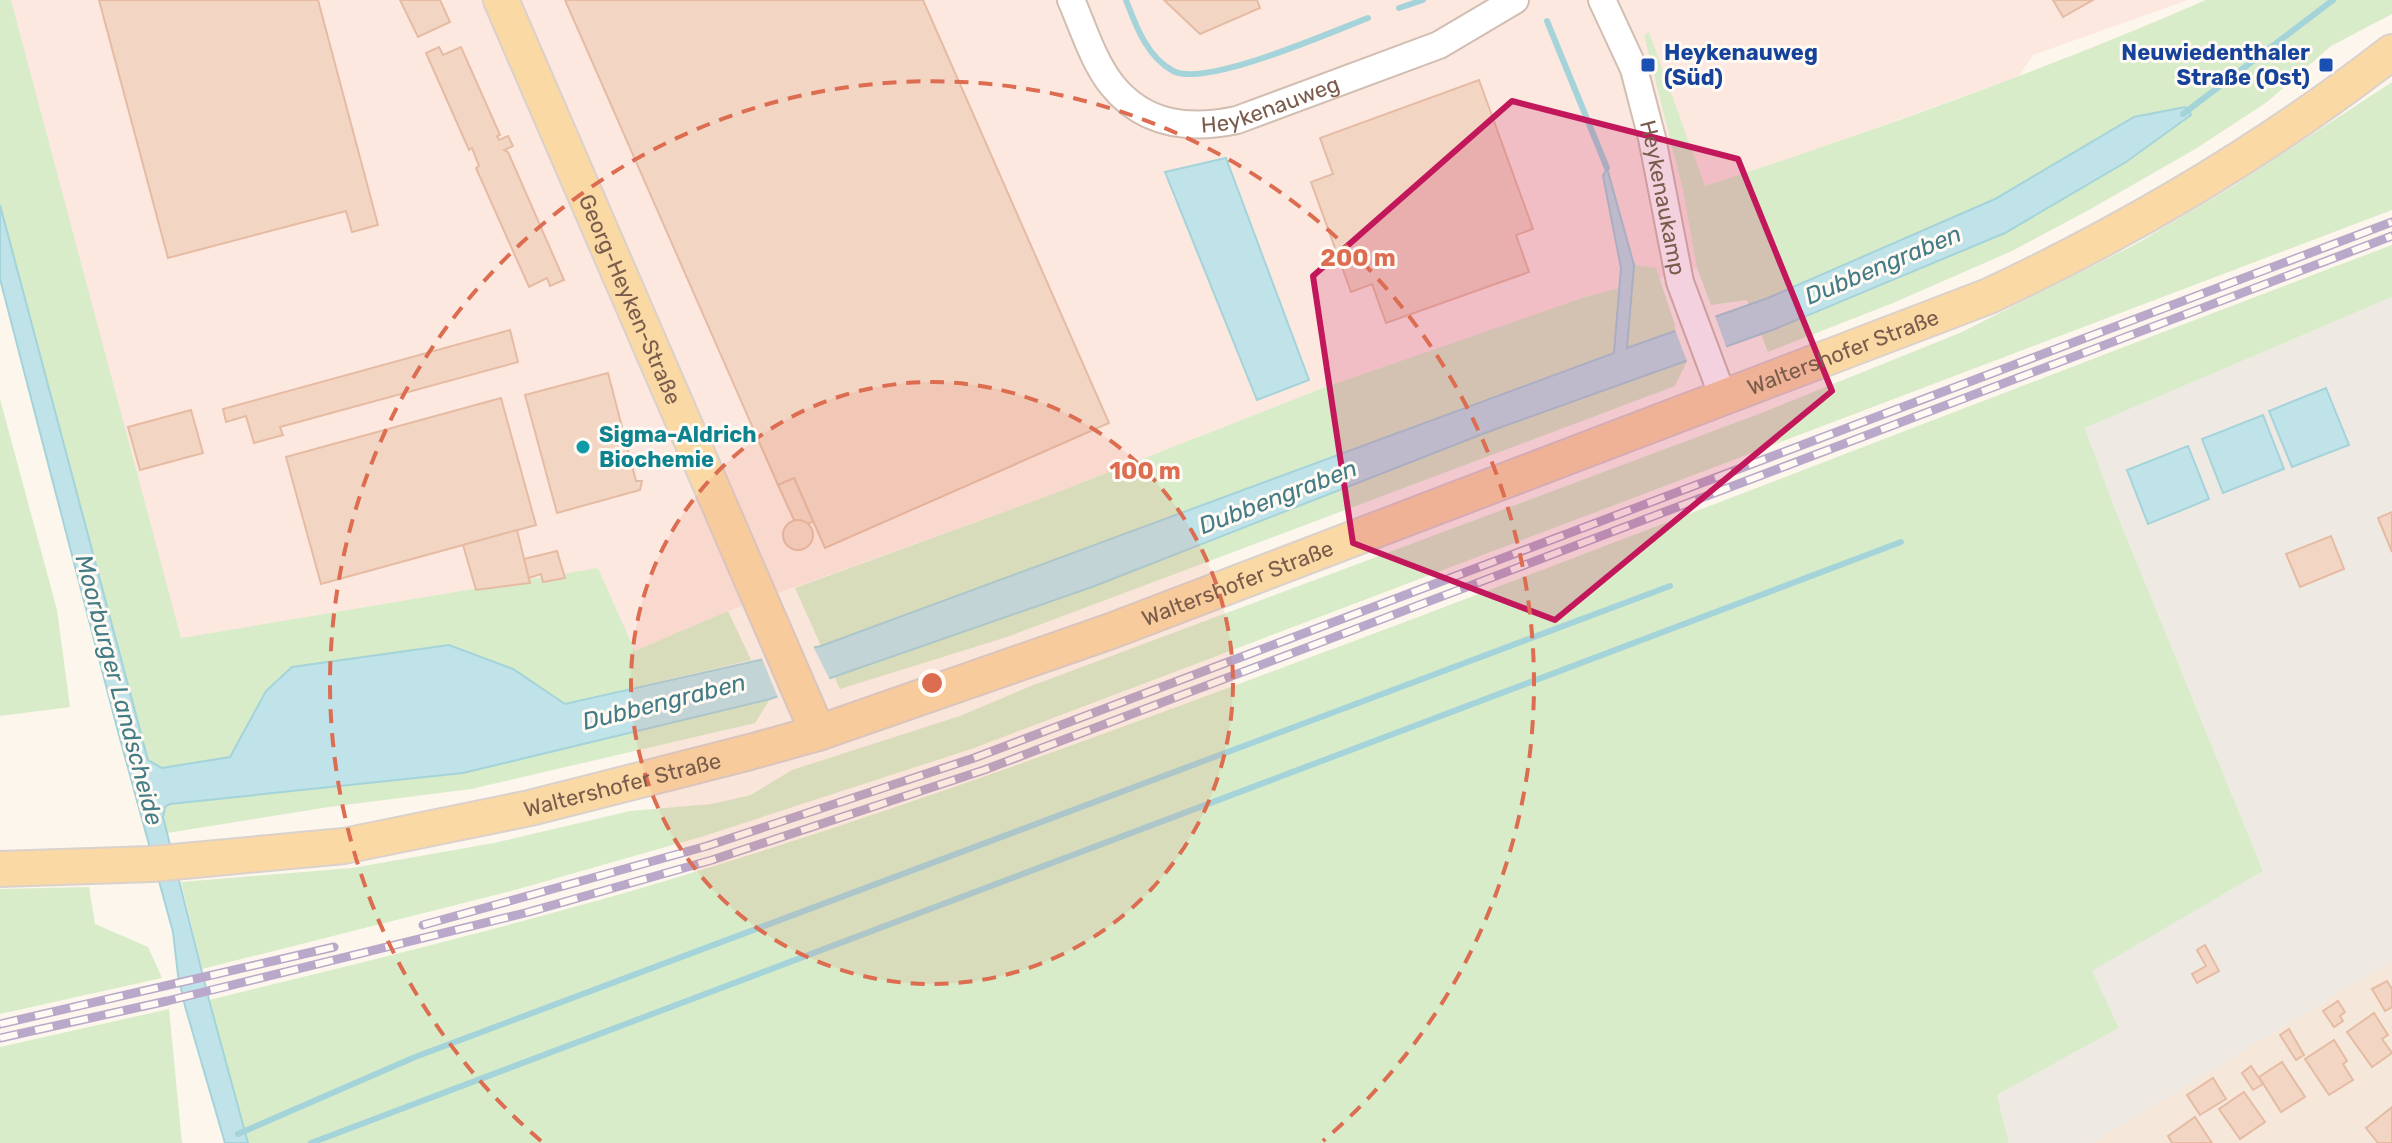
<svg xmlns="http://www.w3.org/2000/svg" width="2392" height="1143" font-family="Rubik,sans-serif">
	<rect width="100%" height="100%" fill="#fdf6ec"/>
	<path fill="#f5e8da" d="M2392,960v183h-300z"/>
	<path fill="#fde8e0" d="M0,0h2188l-155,55 -14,21 -209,76 -105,34 -21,4 13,78 -118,32 -259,89 -267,105 -325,117 -93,41 -37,-83 -417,69z"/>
	<path fill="#efe9e4" d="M2392,297v663l-300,183h-83l-12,-48 122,-67 -28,-57 172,-100 -148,-362 -30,-81z"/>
	<g fill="#d8ecc9">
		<path d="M0,0h11l170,638 417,-70 37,83 93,-40 23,49 -187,44 -51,-35 -64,-24 -157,22 -26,24 -36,66 -68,11 -14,-7 -148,-556z"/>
		<path d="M2206,0h186v14l-61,32 -64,56 -70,46 -110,63 -75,40 -119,52 -125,49 -21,-52 -36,5 -14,-37 -14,-78 -39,-155 5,-3 56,154c169,-55 337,-115 501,-186z"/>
		<path d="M2392,82v128l-1418,538 -270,88 -189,54 -313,79 -21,-87 171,-14 142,-25 136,-32 82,-7 39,-9 41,-25 168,-54 71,-30 733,-274 198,-80 174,-88 99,-59z"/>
		<path d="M2392,245v52l-307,131 30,81 148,362 -171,100 27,57 -122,67 12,48h-1761l-39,-143c169,-41 338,-82 505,-134 241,-74 476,-164 712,-252 322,-122 644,-247 966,-369z"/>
		<path d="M1634,265l22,3 21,63 -50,18z"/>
		<path d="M1620,288l-6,64 -793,294 -26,-58 258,-94 267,-105 265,-92z"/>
		<path d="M1687,361l-12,25 -668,251 -167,52 -6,-13 258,-89 393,-154z"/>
		<path d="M0,399l57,211 13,97 -70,9z"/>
		<path d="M770,699l-15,24 -284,66 -142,18 -162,26 -4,-16 2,-10 5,-3 294,-31z"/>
		<path d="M89,887l6,37 53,23 14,31 -162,36v-125z"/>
		<path d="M169,1009l13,134h-182v-96z"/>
	</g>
	<g fill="#bfe3e8" stroke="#a5d3da" stroke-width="2">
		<path d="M2185,107l4,3 2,5 -65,47 -121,71 -230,96 -290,104 -393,154 -322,112 -307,74 -293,31 -5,3 -2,10 46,183 39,143h-23l-40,-137 -7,-31 -5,-43 -57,-208 -116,-445v-74l148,555 14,8 68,-11 36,-66 26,-24 157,-22 64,24 52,35 256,-58 793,-293 7,-85 -18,-92 4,-8 27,97 -7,83 141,-50 227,-99 139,-82z"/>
		<path d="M1226,158l83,222 -52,20 -92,-228z"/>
		<path d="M2326,388l23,57 -57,22 -23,-56z"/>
		<path d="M2263,415l21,54 -61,24 -21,-54z"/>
		<path d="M2188,446l21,53 -61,25 -21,-54z"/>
	</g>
	<g fill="#fdf6ec">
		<path d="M1714,313l13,36 -39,15 -14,-37z"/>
		<path d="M812,644l19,38 -52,18 -19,-46z"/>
	</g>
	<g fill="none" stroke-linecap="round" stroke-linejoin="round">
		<g stroke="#a5d3da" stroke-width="6">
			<path d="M1126,0c10,26 21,57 47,71 32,17 158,-39 195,-53"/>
			<path d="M1399,8l24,-8"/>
			<path d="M1547,21l60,147"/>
			<path d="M2183,114l150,-114"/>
			<path d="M238,1134l177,-77 1255,-471"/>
			<path d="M311,1143l1590,-601"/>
		</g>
	</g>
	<g fill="#f3d5c3" stroke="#e6bba3" stroke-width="2">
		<path d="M99,0h219l60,225 -26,7 -6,-21 -178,47z"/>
		<path d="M400,0h40l10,22 -32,15z"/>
		<path d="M565,0h358l186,423 -284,125 -31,-70 -16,7z"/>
		<path d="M1164,0h93l3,8 -60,26z"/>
		<path d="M2053,0h40l-30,17z"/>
		<path d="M439,47l4,8 18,-8 39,88 -3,1 2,4 9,-4 5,10 -9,4 4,2 56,128 -14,6 -3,-8 -18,9 -53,-119 3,-2 -7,-18 -3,2 -43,-97z"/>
		<path d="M1479,80l54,149 -17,6 13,37 -143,51 -14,-39 -21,8 -40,-110 22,-8 -13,-36z"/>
		<path d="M510,330l8,32 -238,65 3,8 -29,8 -8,-27 -20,6 -3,-13z"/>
		<path d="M608,373l28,108h6l-2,9 -83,23 -32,-118z"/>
		<path d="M501,398l35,127 -215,59 -35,-127z"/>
		<path d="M191,410l12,43 -63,17 -12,-43z"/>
		<path d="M794,478l19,43 -5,3 -14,-4 -16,-35z"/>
		<path d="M2392,512v40l-14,-34z"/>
		<circle cx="798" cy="535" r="15"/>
		<path d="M517,530l13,53 -54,7 -13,-45z"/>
		<path d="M2331,536l13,33 -44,18 -14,-33z"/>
		<path d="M557,551l8,27 -22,4 -2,-8 -12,4 -5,-19z"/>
		<path d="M2205,945l14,26 -22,12 -5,-9 14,-8 -9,-16z"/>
		<path d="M2387,981l5,8v18l-7,4 -13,-22z"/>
		<path d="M2338,1001l7,11 -5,4 3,5 -9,6 -11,-16z"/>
		<path d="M2374,1013l14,22 -6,4 10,14 -20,14 -25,-35z"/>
		<path d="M2289,1029l15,26 -8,5 -16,-25z"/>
		<path d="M2334,1040l13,21 -4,3 10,16 -24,15 -24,-36z"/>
		<path d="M2282,1062l23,35 -24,15 -22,-35z"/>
		<path d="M2251,1066l12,18 -10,6 -11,-17z"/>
		<path d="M2213,1078l13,21 -26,16 -13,-20z"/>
		<path d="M2244,1092l21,30 -25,17 -21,-30z"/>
		<path d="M2392,1107v36h-14l-12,-15z"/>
		<path d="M2195,1117l17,26h-40l-4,-7z"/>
	</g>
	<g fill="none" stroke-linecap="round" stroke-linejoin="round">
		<g stroke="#d1beb0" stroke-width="30">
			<g id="minor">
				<path id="s1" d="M1071,0c12,27 22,61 41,85 33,41 78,45 125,35l202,-75 76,-45"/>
				<path id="s2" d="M1602,0l32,69 18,69 28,144 43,115"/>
			</g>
		</g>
		<g stroke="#dad1cd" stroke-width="38">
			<g id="major">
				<path id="s3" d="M501,0l317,733"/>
				<path id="s4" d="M0,869l152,-5 192,-18 186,-38 220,-56 68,-19 293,-102 878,-335c143,-67 278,-147 403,-244"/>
			</g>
		</g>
		<use href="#minor" stroke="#fff" stroke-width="26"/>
		<use href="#major" stroke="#fbd9a5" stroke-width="34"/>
		<g stroke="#b9a8c9" stroke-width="9">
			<g id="rail">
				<path d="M423,925l284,-79 267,-88 1418,-536"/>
				<path d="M0,1024l334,-77"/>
				<path d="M0,1038l167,-37 358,-88 187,-53 272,-90 1408,-534"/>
			</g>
		</g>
		<use href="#rail" stroke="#fffaf3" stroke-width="6" stroke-dasharray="18" stroke-linecap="butt"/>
	</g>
	<path fill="#c2185b" fill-opacity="0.2" stroke="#c2185b" stroke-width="6" stroke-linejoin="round" d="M1512,101l226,58 94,232 -277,229 -202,-77 -40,-267z"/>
	<circle cx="932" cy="683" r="301" fill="#dc6d51" fill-opacity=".12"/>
	<g fill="none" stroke="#dc6d51" stroke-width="4" stroke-dasharray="14 10">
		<circle cx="932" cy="683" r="301"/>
		<path d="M541 1141A602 602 0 1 1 1323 1141"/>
	</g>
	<g fill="#1a4fb4" stroke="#fffaf3" stroke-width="3">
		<rect x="1640" y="57" width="16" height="16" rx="4"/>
		<rect x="2318" y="57" width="16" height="16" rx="4"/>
	</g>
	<circle fill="#0f9aa8" stroke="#fffaf3" stroke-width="3" cx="583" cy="447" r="8"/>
	<g text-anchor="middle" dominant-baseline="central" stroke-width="6" stroke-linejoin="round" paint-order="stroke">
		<g font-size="22" font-weight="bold" fill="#164399" stroke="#fffaf3" text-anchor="start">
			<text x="1664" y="52">Heykenauweg<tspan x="1664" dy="25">(Süd)</tspan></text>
			<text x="2310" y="52" text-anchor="end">Neuwiedenthaler<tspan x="2310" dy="25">Straße (Ost)</tspan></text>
		</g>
		<g font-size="22" fill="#7a5c4d" stroke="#fffaf3">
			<text stroke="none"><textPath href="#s1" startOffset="268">Heykenauweg</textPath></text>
			<text stroke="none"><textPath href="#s2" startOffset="208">Heykenaukamp</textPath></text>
			<text stroke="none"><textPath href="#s3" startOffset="326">Georg-Heyken-Straße</textPath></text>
			<text stroke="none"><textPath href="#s4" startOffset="1926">Waltershofer Straße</textPath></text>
			<text stroke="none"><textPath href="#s4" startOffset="1278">Waltershofer Straße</textPath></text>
			<text stroke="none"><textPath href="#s4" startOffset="630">Waltershofer Straße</textPath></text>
		</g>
		<g font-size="22" font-weight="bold" fill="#0d838f" stroke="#fffaf3" text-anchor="start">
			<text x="599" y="434">Sigma-Aldrich<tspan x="599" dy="25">Biochemie</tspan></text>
		</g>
		<g font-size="24" font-style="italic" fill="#437c86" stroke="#fffaf3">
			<text transform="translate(1883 265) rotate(-23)">Dubbengraben</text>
			<text transform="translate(1278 497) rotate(-21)">Dubbengraben</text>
			<text transform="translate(119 690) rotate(75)">Moorburger Landscheide</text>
			<text transform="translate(664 702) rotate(-14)">Dubbengraben</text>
		</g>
	</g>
	<circle cx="932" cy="683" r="12" fill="#dc6d51" stroke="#fffaf3" stroke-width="4"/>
	<g font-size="24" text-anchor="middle" font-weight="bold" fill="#dc6d51" stroke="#fffaf3" stroke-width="6" stroke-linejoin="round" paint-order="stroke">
		<text x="1358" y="266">200 m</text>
		<text x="1145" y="479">100 m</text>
	</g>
</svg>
